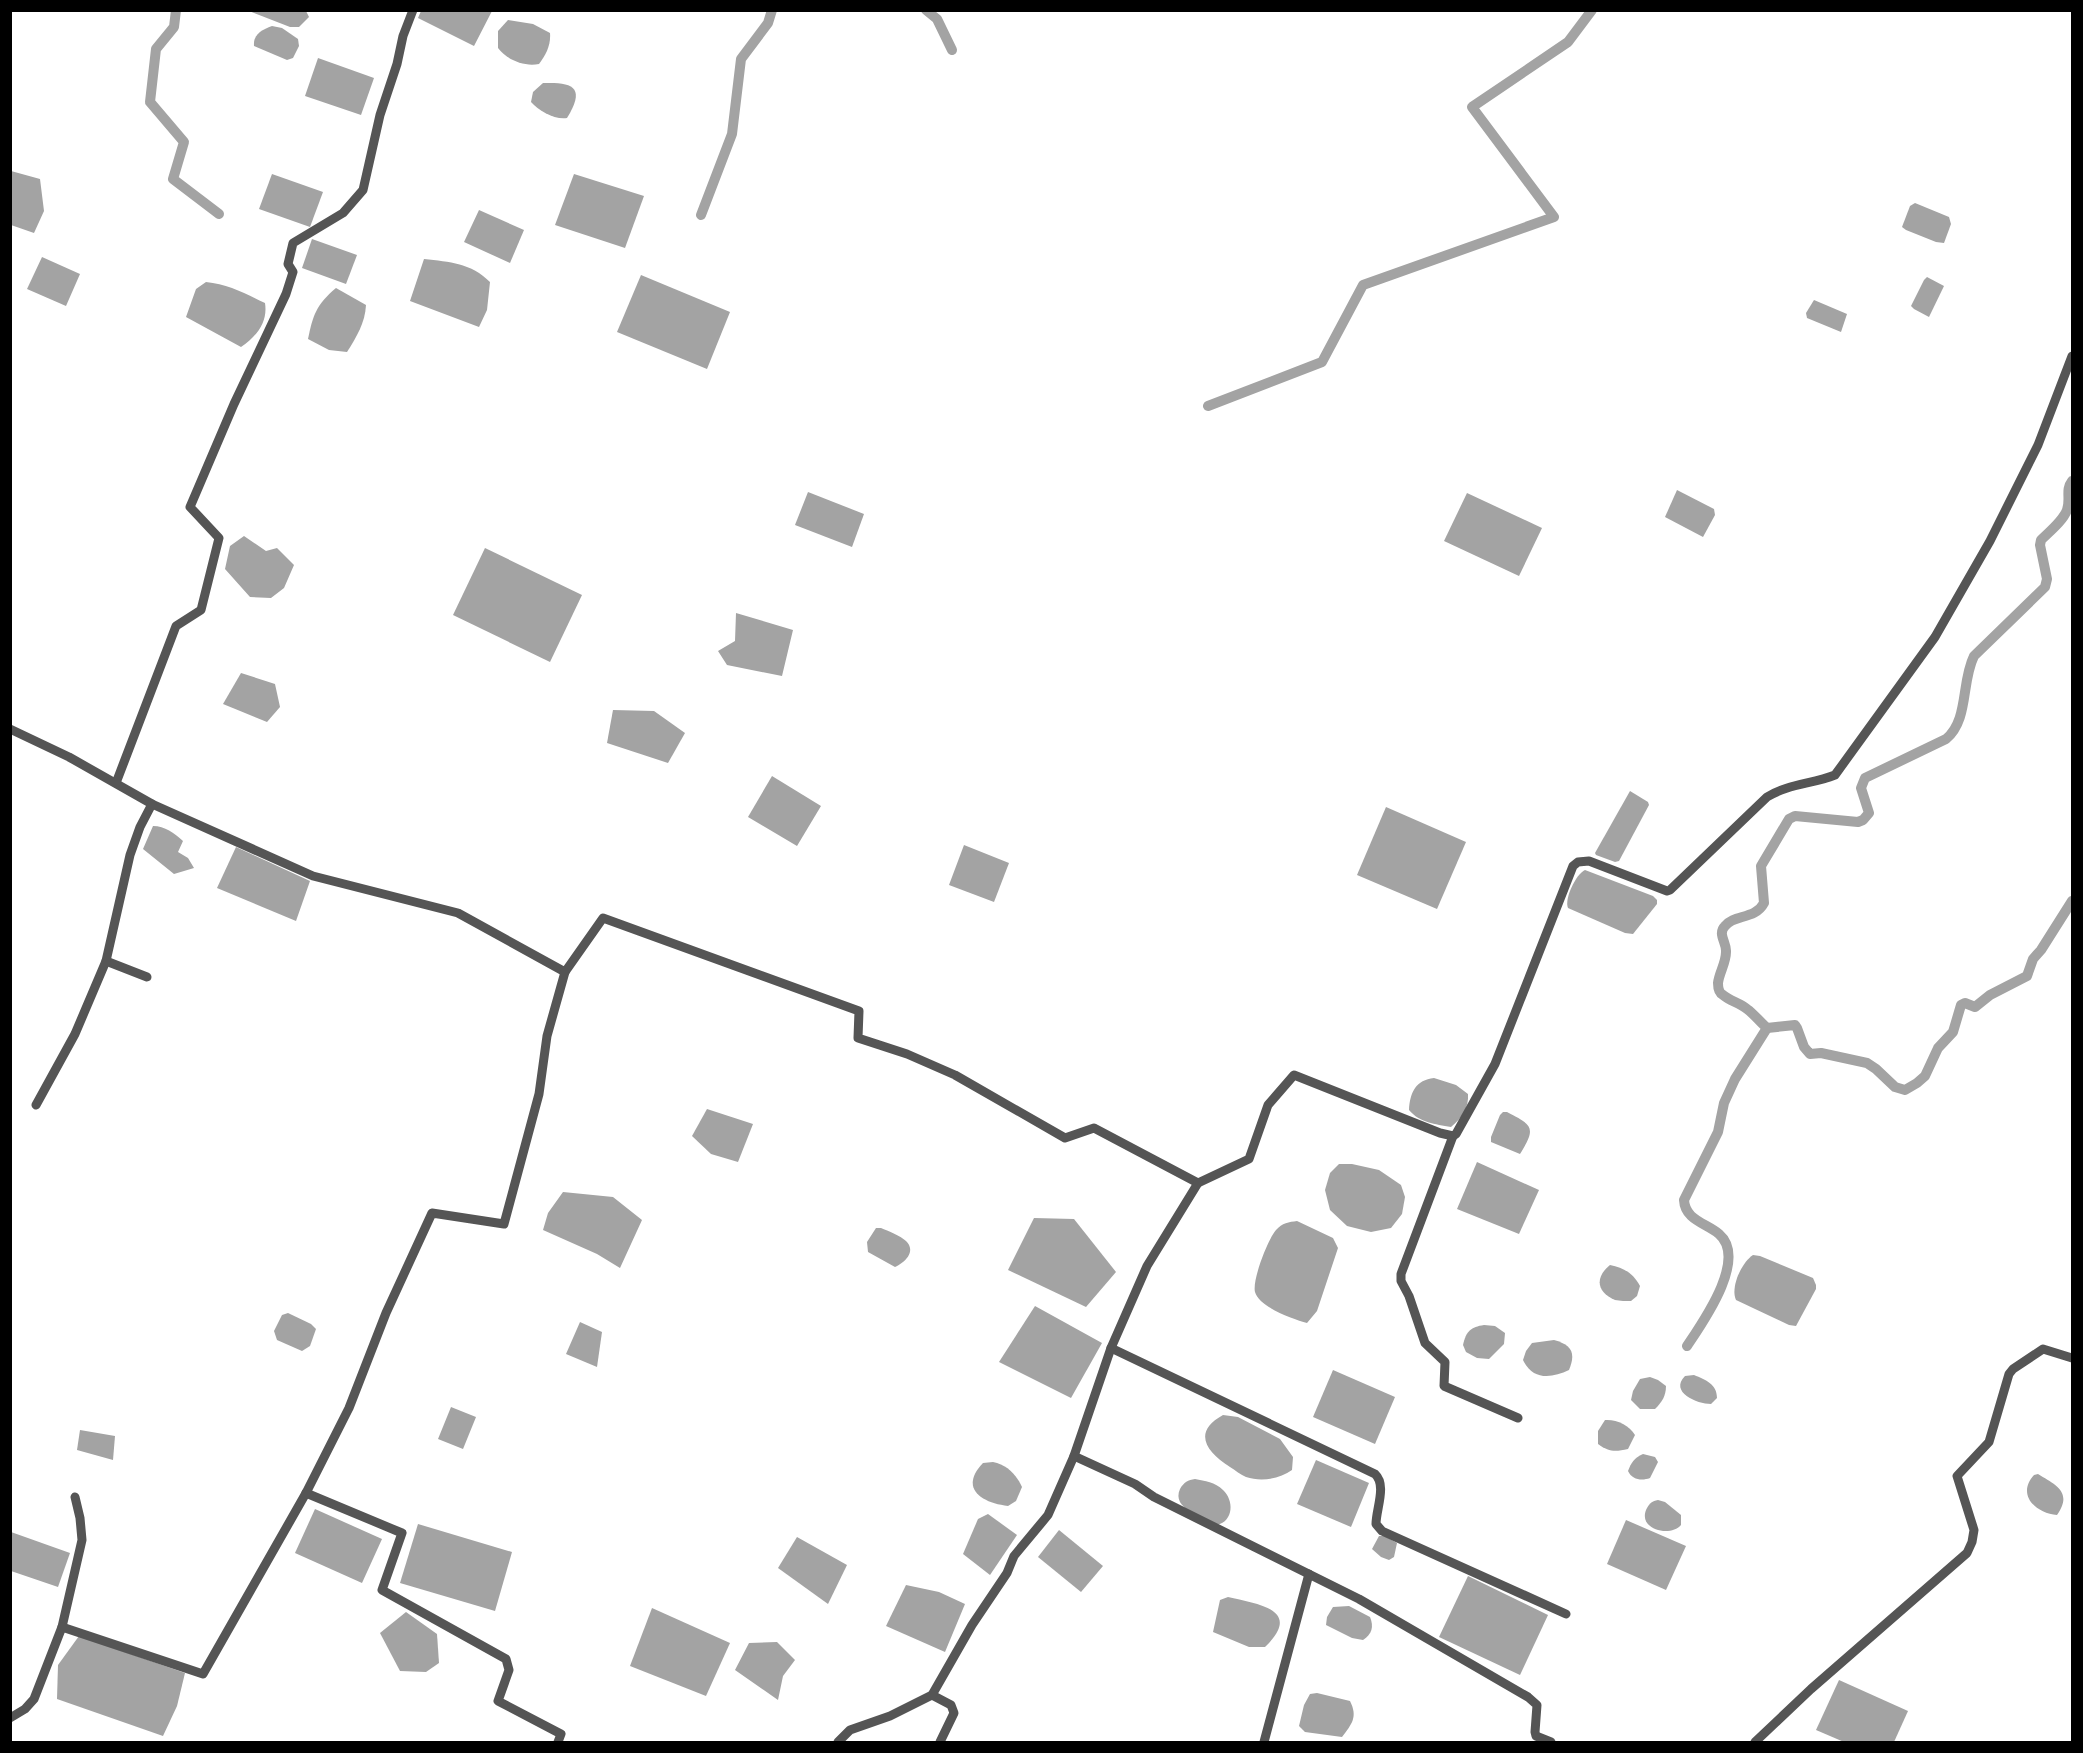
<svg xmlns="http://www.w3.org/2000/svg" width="2083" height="1753" font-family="'Asap Condensed',sans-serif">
	<rect width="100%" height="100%" fill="#fff"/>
	<g fill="#a3a3a3">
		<path d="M249,11h57l3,6 -10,10h-9z"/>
		<path d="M421,11v-1l71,1 -18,35 -56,-28z"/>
		<path d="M508,20l25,4 17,9c1,12 -4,22 -11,31 -15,3 -32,-4 -41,-16v-17z"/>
		<path d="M272,26l10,2 16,11 1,7 -6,12 -6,2 -33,-14c-1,-12 8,-16 18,-20z"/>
		<path d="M318,58l56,20 -13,37 -56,-19z"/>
		<path d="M543,83c30,-1 43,4 24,35 -12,2 -28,-7 -36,-16l2,-10z"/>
		<path d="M11,171l29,8 4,32 -10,22 -23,-8z"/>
		<path d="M272,174l51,18 -13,35 -51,-18z"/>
		<path d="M574,174l70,22 -19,52 -70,-23z"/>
		<path d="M1915,203l34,14 2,7 -7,19 -8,-1 -30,-12 -4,-3 8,-21z"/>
		<path d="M479,210l45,20 -14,33 -46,-21z"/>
		<path d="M312,239l45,16 -11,29 -44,-16z"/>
		<path d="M42,257l38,17 -14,32 -39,-17z"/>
		<path d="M424,259c26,3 47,4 66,23l-3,28 -8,17 -69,-26z"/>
		<path d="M641,275l89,37 -23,57 -90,-37z"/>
		<path d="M1927,277l17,9 -15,31 -15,-8 -3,-3 13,-26z"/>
		<path d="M206,282c22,2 40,12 59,21 3,19 -8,33 -24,44l-55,-30 10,-28z"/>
		<path d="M336,288l30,17c-1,18 -9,31 -19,47l-18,-2 -21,-11c5,-24 8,-34 28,-51z"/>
		<path d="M1814,300l33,14 -6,18 -34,-14 -1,-5z"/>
		<path d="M1677,490l37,19 1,6 -12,22 -38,-20z"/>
		<path d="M808,492l56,22 -12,33 -57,-22z"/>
		<path d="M1467,493l75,35 -23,48 -75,-35z"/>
		<path d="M244,536l22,15 11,-3 17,17 -10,23 -13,10 -21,-1 -25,-28 5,-23z"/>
		<path d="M485,548l97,47 -32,67 -97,-47z"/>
		<path d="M736,613l57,17 -11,46 -55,-11 -9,-14 17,-10z"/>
		<path d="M241,673l34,11 5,23 -13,15 -44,-18z"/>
		<path d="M613,710l41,1 31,22 -17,30 -61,-20z"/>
		<path d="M772,776l49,30 -24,40 -49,-29z"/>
		<path d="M1630,791l18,11 1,3 -30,56 -4,1 -19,-7 -1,-2z"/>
		<path d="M1386,807l80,35 -29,67 -80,-34z"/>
		<path d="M153,826c12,0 21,7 30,15l-5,11 10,6 6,10 -20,6 -31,-25z"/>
		<path d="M964,845l45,18 -15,39 -45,-17z"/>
		<path d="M236,847l74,34 -14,40 -79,-33z"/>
		<path d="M1585,870l68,26 4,4v4l-24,30 -8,-1 -57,-25c-4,-9 8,-34 17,-38z"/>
		<path d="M1434,1078l22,7 12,9c1,13 -6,24 -17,33 -16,-3 -31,-4 -42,-17 1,-18 7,-30 25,-32z"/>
		<path d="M707,1109l46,15 -15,38 -27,-8 -19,-18z"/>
		<path d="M1503,1112h4c25,13 30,15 13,42l-29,-12v-5l9,-22z"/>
		<path d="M1477,1162l62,28 -20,44 -62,-25z"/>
		<path d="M1339,1164h13l27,6 22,15 4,12 -3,17 -11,14 -20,4 -24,-6 -17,-16 -5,-20 5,-17z"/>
		<path d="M563,1192l50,5 29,23 -22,48 -23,-14 -54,-24 5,-17z"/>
		<path d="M1034,1218l40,1 42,53 -30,35 -78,-37z"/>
		<path d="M1297,1221l36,17 5,10 -21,63 -10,12c-14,-4 -48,-16 -52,-31 -3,-12 13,-53 21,-62 6,-7 13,-8 21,-9z"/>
		<path d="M876,1228h5c7,3 20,8 25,13 11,11 -2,22 -11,26l-27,-15 -1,-10z"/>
		<path d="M1753,1255l7,1 53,22 3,7v4l-20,37 -7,-1 -53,-25c-6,-13 6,-38 17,-45z"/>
		<path d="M1610,1265c14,3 23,8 30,21l-3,10 -6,5c-5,0 -11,0 -16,-1 -19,-8 -20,-23 -5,-35z"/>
		<path d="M1035,1306l67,37 -31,55 -72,-36z"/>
		<path d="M288,1313l23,11 5,5 -6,17 -8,5 -25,-11 -3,-9 8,-16z"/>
		<path d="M580,1322l22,10 -5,35 -31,-13z"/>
		<path d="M1484,1325l11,1 10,7 -1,11 -15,15 -12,-1 -11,-6 -3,-7c3,-14 8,-18 21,-20z"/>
		<path d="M1554,1340c18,5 22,13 15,30 -17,8 -36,11 -46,-10l3,-9 6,-8z"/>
		<path d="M1333,1370l62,27 -20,47 -62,-27z"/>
		<path d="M1694,1375c12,5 23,9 23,23l-6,6c-14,0 -42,-12 -26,-28z"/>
		<path d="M1650,1377l8,3 8,6c0,10 -4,16 -11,23h-15l-9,-9 2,-9 7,-12z"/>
		<path d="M451,1407l25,10 -13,32 -25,-10z"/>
		<path d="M1223,1415l15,2 42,22 13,18 -1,13c-12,9 -31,12 -46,7 -5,-2 -11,-7 -16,-10 -24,-15 -38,-35 -7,-52z"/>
		<path d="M1605,1420c11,-1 24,5 30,15l-7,14c-13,3 -19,3 -30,-5v-13z"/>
		<path d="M80,1430l35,6 -2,24 -36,-10z"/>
		<path d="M1643,1454l12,3 3,5 -8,16c-8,3 -18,2 -22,-7 3,-8 6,-13 15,-17z"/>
		<path d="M1316,1460l53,23 -18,44 -54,-23z"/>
		<path d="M993,1462c14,3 23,12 29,25l-6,14 -8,5c-27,-3 -49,-18 -25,-43z"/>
		<path d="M2038,1474c18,11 35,18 19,41 -21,-2 -41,-20 -23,-40z"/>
		<path d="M1195,1479c10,2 20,3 28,11 11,10 11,31 -6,35 -14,-8 -46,-16 -37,-36 4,-7 8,-9 15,-10z"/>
		<path d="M1658,1500l7,2 16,13v10c-11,13 -45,4 -34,-17 3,-5 5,-7 11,-8z"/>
		<path d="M315,1509l67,30 -20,44 -67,-30z"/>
		<path d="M988,1514l29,21 -27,40 -27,-21 15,-35z"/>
		<path d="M1626,1520l60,26 -20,44 -59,-26z"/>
		<path d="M418,1524l94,28 -17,59 -95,-28z"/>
		<path d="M1059,1530l44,36 -22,26 -43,-35z"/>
		<path d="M11,1532l59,21 -12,34 -47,-16z"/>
		<path d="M1379,1536h6l12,7 -3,14 -5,3 -8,-3 -9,-8z"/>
		<path d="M797,1537l50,28 -19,39 -50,-36z"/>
		<path d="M1468,1576l80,39 -28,60 -81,-38z"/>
		<path d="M906,1585l33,7 26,12 -20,48 -59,-26z"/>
		<path d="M1228,1597c29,7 76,12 37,50h-16l-36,-15 7,-32z"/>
		<path d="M1349,1606l21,11c4,10 2,17 -7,23l-11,-2 -26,-13 1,-8 6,-10z"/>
		<path d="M652,1608l78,35 -24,53 -76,-30z"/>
		<path d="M406,1612l31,22 2,29 -13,9 -26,-1 -20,-38z"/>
		<path d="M79,1636l106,37 -8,33 -14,30 -106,-37 1,-34z"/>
		<path d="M777,1642l18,18 -12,16 -5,24 -43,-30 14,-27z"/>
		<path d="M1839,1680l69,31 -14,31h-50l-28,-12z"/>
		<path d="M1317,1693l33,8c8,16 2,23 -8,36l-37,-5 -6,-6 5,-21 6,-11z"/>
	</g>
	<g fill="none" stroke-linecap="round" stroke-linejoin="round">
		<g stroke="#a3a3a3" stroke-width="10">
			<path d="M176,10l-2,17 -18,22 -6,53 34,40 -11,37 46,35"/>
			<path d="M926,10l11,9 15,31"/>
			<path d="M701,215l31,-81 9,-75 27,-36 4,-13"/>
			<path d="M1208,406l114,-44 41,-77 191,-68 -82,-110 96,-65 24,-32"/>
			<path d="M1767,1028l28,-3 2,3 7,19 6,7 11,-1 46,10 9,6 19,18 10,3 12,-7 8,-7 13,-28 15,-16 8,-27 4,-2 10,4 15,-12 37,-19 6,-17 8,-9 31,-49"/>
			<path d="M1687,1346c16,-24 61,-87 32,-112 -13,-11 -34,-14 -35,-34l34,-68 6,-29 11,-24 32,-51c-7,-6 -13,-14 -20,-19 -7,-6 -17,-8 -24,-14 -4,-2 -5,-7 -5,-12 1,-10 8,-20 8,-31 1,-9 -9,-18 -1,-26 9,-12 30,-6 39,-23l-3,-37 28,-47 6,-3 63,6 5,-2 6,-7 -8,-25 4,-10 81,-39c23,-19 15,-57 28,-83l71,-69 2,-8 -7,-34 1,-5c8,-8 22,-19 26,-30 4,-11 -2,-20 5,-29"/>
		</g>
		<g stroke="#555" stroke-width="9">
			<path d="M10,729l59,28 83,47 161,72 145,37 107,59 38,-54 256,93 -1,27 49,16 48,21 110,63 29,-10 104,55 51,-24 19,-54 26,-30 146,58 13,3 3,-2 39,-70 78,-198 5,-4 11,-1 78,30 3,-1 97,-93c21,-13 45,-13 68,-22l100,-138 55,-96 48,-96 34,-89"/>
			<path d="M116,783l60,-157 25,-16 18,-72 -29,-31 44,-103 52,-110 7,-22 -5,-8 5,-21 50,-30 20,-23 17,-75 17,-51 6,-28 10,-26"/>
			<path d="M106,961l41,16"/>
			<path d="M36,1105l39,-71 31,-73 24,-106 10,-28 12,-23"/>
			<path d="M1453,1136l-52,138v7l8,15 16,47 20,19 -1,24 74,32"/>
			<path d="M1111,1348l264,126c12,11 1,35 1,50l6,7 184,83"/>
			<path d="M1074,1456l61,28 19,13 205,102 169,98 9,8 -2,27 1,4 15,6"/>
			<path d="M306,1493l96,40 -20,57 124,69 3,11 -11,31 63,33 -3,8"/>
			<path d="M62,1627l20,-87 -2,-22 -5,-21"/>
			<path d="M932,1695l19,10 3,8 -14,29"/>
			<path d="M10,1718l15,-9 9,-10 28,-72 141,47 103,-181 43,-85 37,-95 46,-100 72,11 35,-130 8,-58 18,-64"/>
			<path d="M838,1742l12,-12 40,-14 42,-21 40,-70 35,-52 7,-17 34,-41 26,-59 37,-108 36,-82 51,-83"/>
			<path d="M1264,1742l45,-168"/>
			<path d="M1755,1742l56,-53 156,-136 5,-11 2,-12 -17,-54 32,-34 20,-68 4,-5 30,-20 29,9"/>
		</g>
	</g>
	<rect width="2083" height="1753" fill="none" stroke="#000000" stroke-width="24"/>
</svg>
